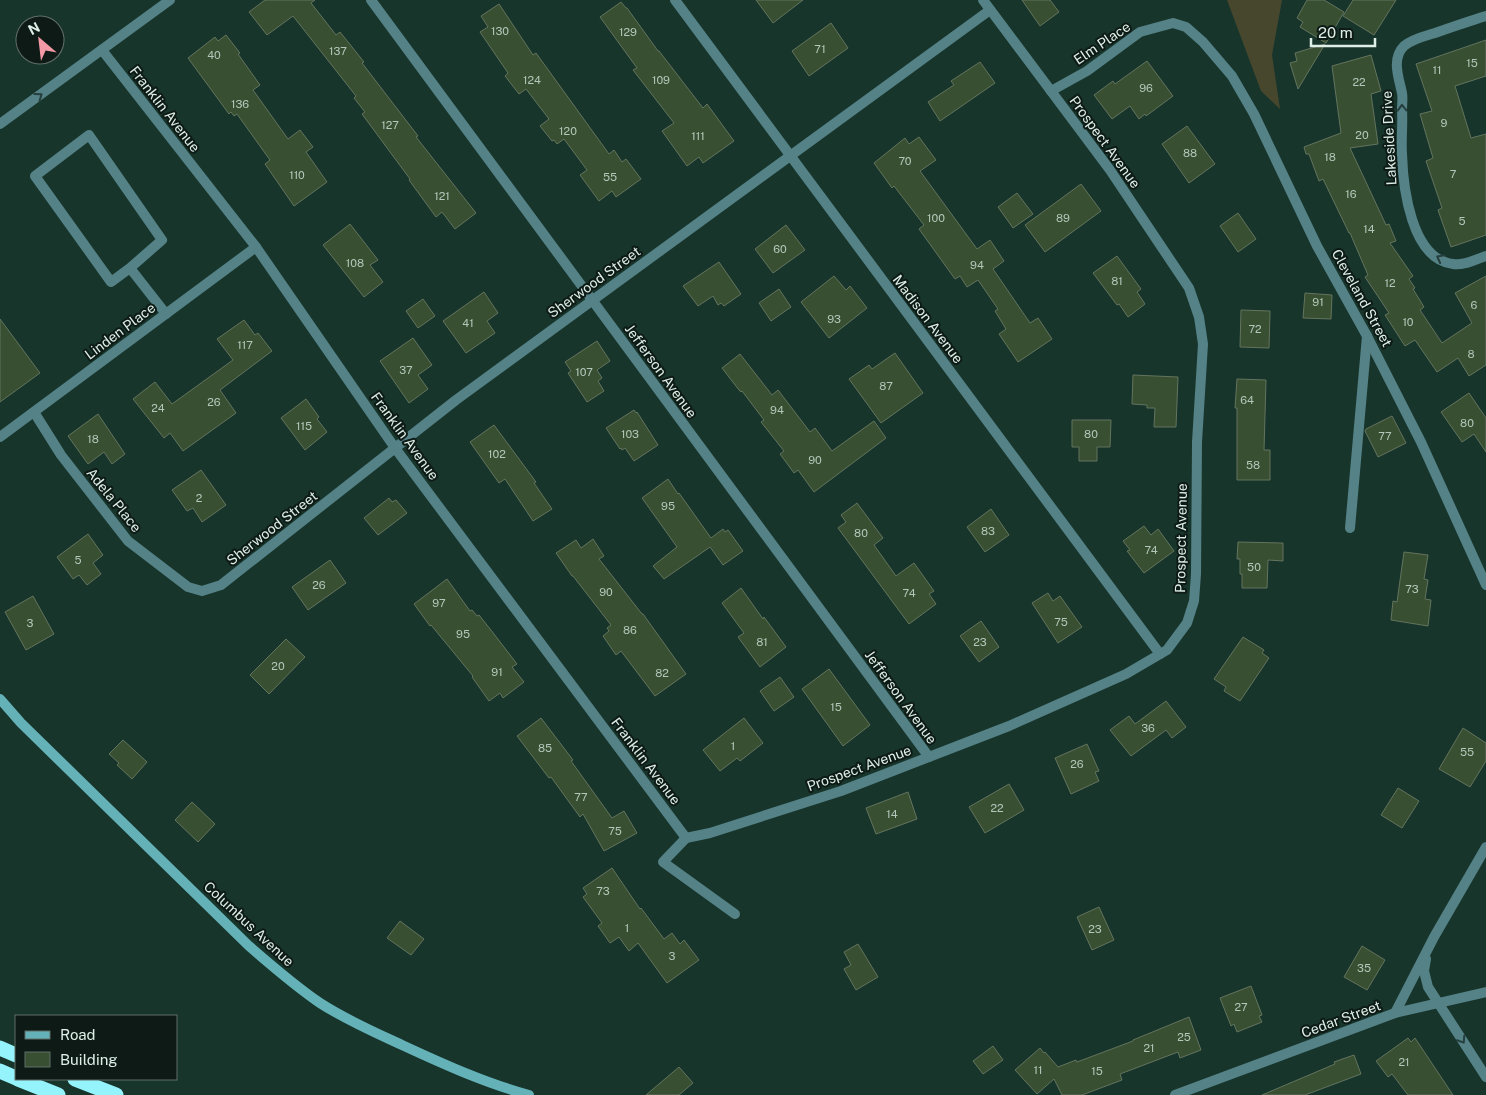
<svg xmlns="http://www.w3.org/2000/svg" width="1486" height="1095" font-family="'Public Sans',sans-serif">
	<rect width="100%" height="100%" fill="#18352c"/>
	<path fill="#47472d" d="M1227,0h55l-10,55 8,54 -19,-18z"/>
	<g fill="#394f32" stroke="#63745e">
		<path d="M265,0h50l-4,3 25,32 4,-3 24,30 -2,1 56,73 -2,1 60,76 -21,16 -13,-17 -6,5 -27,-37 1,-1 -48,-65 3,-2 -11,-14 2,-2 -63,-80 -26,19 -18,-23z"/>
		<path d="M756,0h47l-30,23z"/>
		<path d="M1022,0h28l9,12 -19,14z"/>
		<path d="M1307,0h17l20,12 -18,31 -26,-16 3,-5 -6,-4z"/>
		<path d="M1353,0h43l-22,35 -31,-19z"/>
		<path d="M621,2l5,6h1l31,43h1l44,57 4,-4 27,37 -31,22 -4,-6 -12,9 -25,-35 12,-8 -41,-53 4,-2 -37,-51z"/>
		<path d="M499,4l34,51 3,-2 73,101 5,-4 8,12 4,-3 15,20 -25,18 -4,-6 -13,10 -19,-26 7,-5 -23,-31 -7,5 -3,-4 -2,1 -12,-15 9,-7 -23,-30 -7,5 -14,-18 3,-3 -28,-41 8,-5 -7,-11z"/>
		<path d="M831,23l17,25 -39,28 -17,-25z"/>
		<path d="M226,35l14,18 -2,1 22,31 -7,5 35,49 12,-9 13,17 -7,5 21,30 -33,24 -29,-42 5,-4 -33,-46 -3,2 -3,-4 -2,2 -41,-56 27,-21 3,4z"/>
		<path d="M1486,40v36l-31,10 16,52 15,-4v101l-35,12 -13,-37 4,-2 -16,-47 7,-3 -13,-44 12,-3 -16,-47z"/>
		<path d="M1325,44l-27,45 -8,-26 7,-2 -2,-8z"/>
		<path d="M1371,55l10,36 -10,3 7,50 -28,4 36,77 3,-1 7,17 -6,2 23,33 -4,3 6,9 -2,1 11,18 -4,3 22,33 30,-20 -17,-30 31,-17v89l-17,11 -11,-18 -21,14 -22,-32 -10,6 -20,-31 4,-2 -24,-36 3,-2 -18,-42h-1l-26,-54 -4,2 -10,-27h-3l-2,-7 37,-14 -9,-67z"/>
		<path d="M1147,61l26,35 -27,20 -1,-2 -6,5 -9,-13 -18,13 -18,-24 19,-14 2,3z"/>
		<path d="M980,62l15,21 -55,38 -12,-19 26,-17 -3,-4z"/>
		<path d="M1187,126l28,38 -26,19 -27,-39z"/>
		<path d="M919,137l17,23 -16,11 57,78 13,-9 14,21 -11,8 37,54 8,-5 14,21 -34,23 -19,-28 7,-5 -11,-18 3,-2 -20,-29 -11,7 -7,-11 -5,3 -36,-50 5,-4 -30,-39 -2,2 -18,-25 31,-25 4,6z"/>
		<path d="M1081,184l20,27 -56,41 -20,-27z"/>
		<path d="M1017,193l16,21 -20,14 -15,-21z"/>
		<path d="M1238,213l18,26 -18,13 -18,-26z"/>
		<path d="M350,224l28,36 -8,5 13,17 -19,15 -41,-52z"/>
		<path d="M786,225l19,25 -32,23 -18,-24z"/>
		<path d="M1117,256l24,33 -4,3 8,12 -17,13 -9,-13 -2,1 -24,-32z"/>
		<path d="M719,262l22,32 -17,12 -3,-3 -3,2 -5,-9 -15,10 -15,-20z"/>
		<path d="M834,276l12,14 4,-4 17,22 -38,30 -28,-36z"/>
		<path d="M779,289l12,18 -20,14 -12,-18z"/>
		<path d="M484,292l14,21 -11,8 8,12 -29,20 -23,-32z"/>
		<path d="M1305,293l27,2 -1,24 -28,-1z"/>
		<path d="M423,299l12,17 -17,12 -12,-17z"/>
		<path d="M1241,310l29,1 -1,37 -29,-1z"/>
		<path d="M0,319l40,54 -40,29z"/>
		<path d="M244,320l11,15 3,-2 14,18 -52,39 16,23 -53,38 -13,-18 -6,5 -31,-39 22,-17 17,22 61,-44 -16,-21z"/>
		<path d="M413,338l19,27 -14,10 10,14 -19,14 -29,-42z"/>
		<path d="M597,341l13,20 -13,9 5,8 -4,3 6,10 -17,11 -19,-29 3,-2 -6,-9z"/>
		<path d="M895,353l28,40 -42,30 -32,-44 20,-14 3,4z"/>
		<path d="M740,354l32,41 6,-5 32,42 5,-4 17,23 42,-30 12,17 -72,54 -16,-22 -4,3 -14,-19 4,-3 -23,-29 3,-2 -22,-29 -1,1 -2,-2 -17,-22z"/>
		<path d="M1133,375l45,2 -2,50h-22l1,-19h-8v-3l-15,-1z"/>
		<path d="M1237,379l29,1 -2,70h6v30h-33v-72h-2z"/>
		<path d="M1469,393l17,25v34l-12,-18 -12,8 -21,-30z"/>
		<path d="M306,399l13,18 -2,2 10,13 -22,18 -24,-32z"/>
		<path d="M634,410l2,3 1,-1 21,33 -24,16 -9,-13 -3,2 -1,-2 -1,1 -14,-21z"/>
		<path d="M98,414l27,40 -13,10 -8,-12 -16,12 -20,-28z"/>
		<path d="M1392,416l14,27 -28,14 -13,-26 1,-2z"/>
		<path d="M1072,420h39l-1,27h-13v14h-18v-14h-7z"/>
		<path d="M494,425l42,57 -2,1 18,26 -19,12 -28,-42 -6,4 -29,-41z"/>
		<path d="M201,470l25,35 -24,17 -9,-14 -6,3 -15,-21z"/>
		<path d="M668,479l10,15 1,-1 32,45 12,-9 2,3 3,-2 15,21 -20,14 -13,-18 -46,32 -11,-13 24,-19 -35,-49z"/>
		<path d="M389,498l3,4 4,-2 11,13 -29,22 -14,-17z"/>
		<path d="M857,503l26,35 -9,7 22,31 18,-13 20,28 -5,3 7,10 -27,20 -71,-96 8,-6 -5,-7z"/>
		<path d="M991,509l18,26 -24,17 -18,-25z"/>
		<path d="M1144,526l7,9 7,-6 16,22 -30,22 -17,-22 3,-1 -7,-9z"/>
		<path d="M88,534l15,21 -10,8 8,11 -14,11 -8,-10 -6,4 -16,-22z"/>
		<path d="M593,539l11,17 -5,3 43,55h1l43,60 -31,22 -34,-45 -5,4 -13,-19 6,-5 -2,-3 4,-3 -38,-49h-1l-16,-23 20,-13 5,8z"/>
		<path d="M1238,542l45,1v18l-15,-1 -1,28h-25v-14h-2v-15h-3z"/>
		<path d="M1404,552l24,3 -4,24 4,1 -3,19 6,1 -3,26 -37,-6 2,-19 4,1z"/>
		<path d="M330,560l16,23 -38,27 -16,-23z"/>
		<path d="M447,579l23,32 2,-1 5,6 2,-1 15,19 23,30 -5,3 12,15 -21,16 -3,-5 -11,8 -17,-24 1,-1 -42,-51 -1,1 -16,-22z"/>
		<path d="M741,588l22,31 1,-2 22,30 -26,20 -22,-30 6,-4 -22,-30z"/>
		<path d="M1048,593l5,8 7,-5 22,31 -24,16 -26,-40z"/>
		<path d="M33,596l21,38 -28,16 -21,-38z"/>
		<path d="M981,621l18,26 -20,15 -19,-26z"/>
		<path d="M1243,637l21,13 -2,3 7,5 -29,43 -16,-10 2,-4 -12,-8z"/>
		<path d="M286,639l19,18 -36,37 -19,-19z"/>
		<path d="M829,669l41,56 -27,21 -41,-57z"/>
		<path d="M780,677l14,20 -20,14 -14,-20z"/>
		<path d="M1166,701l20,26 -14,11 -6,-8 -35,26 -21,-26 19,-14 6,8z"/>
		<path d="M541,718l32,42 -2,1 41,57 12,-7 13,22 -33,18 -21,-37 -3,3 -29,-40 -2,1 -32,-42z"/>
		<path d="M744,718l19,25 -23,18 -3,-3 -17,13 -17,-21z"/>
		<path d="M1463,728l23,15v18l-16,26 -31,-18z"/>
		<path d="M123,740l24,22 -15,17 -15,-14 2,-2 -10,-9z"/>
		<path d="M1087,744l12,27 -4,1 4,9 -28,13 -16,-36z"/>
		<path d="M1009,784l15,26 -39,23 -16,-26z"/>
		<path d="M1398,788l21,13 -17,27 -21,-13z"/>
		<path d="M908,792l9,27 -41,15 -10,-26z"/>
		<path d="M192,802l23,22 -17,18 -23,-22z"/>
		<path d="M612,868l28,41 1,-1 23,31 8,-6 8,11 4,-4 15,20 -32,23 -29,-40 -9,8 -10,-14 -9,6 -12,-17 4,-3 -19,-26 4,-3 -4,-6z"/>
		<path d="M1099,907l15,33 -22,10 -15,-33z"/>
		<path d="M400,921l24,18 -13,16 -24,-17z"/>
		<path d="M858,944l20,33 -22,13 -12,-21 7,-4 -7,-13z"/>
		<path d="M1362,946l23,14 -18,30 -23,-13z"/>
		<path d="M1251,986l11,29 -3,1 3,6 -25,10 -3,-8 -3,2 -11,-28z"/>
		<path d="M1189,1017l12,33 -21,8 -2,-6 -58,22 2,6 -40,15h-20l-8,-16 -17,15 -22,-24 25,-22 4,5 1,-1 13,15 18,-7 1,2 56,-21v-1z"/>
		<path d="M1408,1038l3,4 4,-4 38,57h-45l-16,-21 -4,3 -12,-16z"/>
		<path d="M993,1046l10,14 -20,14 -10,-13z"/>
		<path d="M1354,1055l7,19 -56,21h-43l73,-31 -1,-2z"/>
		<path d="M679,1067l14,16 -14,12h-33z"/>
	</g>
	<g fill="none" stroke-linecap="round" stroke-linejoin="round">
		<g stroke="#548286" stroke-width="10">
			<path d="M130,268l-19,14 -76,-106 54,-41 73,105 -32,28 36,46"/>
			<path d="M1350,528l17,-192"/>
		</g>
		<g stroke="#548286" stroke-width="10">
			<path d="M371,0l558,757"/>
			<path d="M675,0l485,654"/>
			<path d="M1486,16c-17,5 -34,11 -51,17 -10,3 -23,6 -31,13 -13,13 -5,32 -2,47 1,5 0,11 0,16 1,15 -1,30 0,45 1,33 9,105 51,110 11,2 23,-5 33,-8"/>
			<path d="M102,50l154,197 139,201 291,390"/>
			<path d="M1051,91l36,-20 53,-39 33,-9 13,4 17,15 29,34 22,38 63,132 50,90 54,106 65,143"/>
			<path d="M0,124l170,-124"/>
			<path d="M34,412l27,43 67,86 60,46 14,4 19,-6 235,-185 534,-390"/>
			<path d="M0,437l256,-190"/>
			<path d="M686,838l24,-5 131,-42 168,-65 117,-52 41,-24 20,-27 7,-22 2,-27 1,-132 6,-98 -4,-27 -10,-29 -79,-118 -127,-170"/>
			<path d="M686,838l-23,24 72,52"/>
			<path d="M1426,959l-2,12 4,16 58,90"/>
			<path d="M1395,1013l39,-76 52,-90"/>
			<path d="M1175,1095l220,-82 91,-21"/>
		</g>
		<path stroke="#64b2b8" stroke-width="10" d="M0,699l21,24 228,223c23,20 46,40 71,57 26,17 54,29 82,42 41,19 83,38 127,50"/>
		<g stroke="#94f3fb" stroke-width="15">
			<path d="M0,1048l16,7"/>
			<path d="M0,1071l16,7"/>
			<path d="M18,1079l40,16"/>
			<path d="M75,1079l41,16"/>
		</g>
	</g>
	<defs><path id="oneway-chevron" d="M-2-3.5L2.5 0L-2 3.5" fill="none" stroke-width="1.6" stroke-linecap="round" stroke-linejoin="round" transform="scale(1.25)"/></defs>
	<g stroke="#263e3d">
		<use href="#oneway-chevron" transform="translate(39 96) rotate(-36)"/>
		<use href="#oneway-chevron" transform="translate(1402 108) rotate(-91)"/>
		<use href="#oneway-chevron" transform="translate(1440 258) rotate(-152)"/>
		<use href="#oneway-chevron" transform="translate(1462 1040) rotate(57)"/>
	</g>
	<g text-anchor="middle" dominant-baseline="central" stroke-width="4" stroke-linejoin="round" paint-order="stroke">
		<g font-size="11" fill="#b5c7ba">
			<text x="500" y="31">130</text>
			<text x="628" y="32">129</text>
			<text x="820" y="49">71</text>
			<text x="338" y="51">137</text>
			<text x="214" y="55">40</text>
			<text x="1472" y="63">15</text>
			<text x="1437" y="70">11</text>
			<text x="532" y="80">124</text>
			<text x="661" y="80">109</text>
			<text x="1359" y="82">22</text>
			<text x="1146" y="88">96</text>
			<text x="240" y="104">136</text>
			<text x="1444" y="123">9</text>
			<text x="390" y="125">127</text>
			<text x="568" y="131">120</text>
			<text x="1362" y="135">20</text>
			<text x="698" y="136">111</text>
			<text x="1190" y="153">88</text>
			<text x="1330" y="157">18</text>
			<text x="905" y="161">70</text>
			<text x="1453" y="174">7</text>
			<text x="297" y="175">110</text>
			<text x="610" y="177">55</text>
			<text x="1351" y="194">16</text>
			<text x="442" y="196">121</text>
			<text x="936" y="218">100</text>
			<text x="1063" y="218">89</text>
			<text x="1462" y="221">5</text>
			<text x="1369" y="229">14</text>
			<text x="780" y="249">60</text>
			<text x="355" y="263">108</text>
			<text x="977" y="265">94</text>
			<text x="1117" y="281">81</text>
			<text x="1390" y="283">12</text>
			<text x="1318" y="302">91</text>
			<text x="1474" y="305">6</text>
			<text x="834" y="319">93</text>
			<text x="1408" y="322">10</text>
			<text x="468" y="323">41</text>
			<text x="1255" y="329">72</text>
			<text x="245" y="345">117</text>
			<text x="1471" y="354">8</text>
			<text x="406" y="370">37</text>
			<text x="584" y="372">107</text>
			<text x="886" y="386">87</text>
			<text x="1247" y="400">64</text>
			<text x="214" y="402">26</text>
			<text x="158" y="408">24</text>
			<text x="777" y="410">94</text>
			<text x="1467" y="423">80</text>
			<text x="304" y="426">115</text>
			<text x="630" y="434">103</text>
			<text x="1091" y="434">80</text>
			<text x="1385" y="436">77</text>
			<text x="93" y="439">18</text>
			<text x="497" y="454">102</text>
			<text x="815" y="460">90</text>
			<text x="1253" y="465">58</text>
			<text x="199" y="498">2</text>
			<text x="668" y="506">95</text>
			<text x="988" y="531">83</text>
			<text x="861" y="533">80</text>
			<text x="1151" y="550">74</text>
			<text x="78" y="560">5</text>
			<text x="1254" y="567">50</text>
			<text x="319" y="585">26</text>
			<text x="1412" y="589">73</text>
			<text x="606" y="592">90</text>
			<text x="909" y="593">74</text>
			<text x="439" y="603">97</text>
			<text x="1061" y="622">75</text>
			<text x="30" y="623">3</text>
			<text x="630" y="630">86</text>
			<text x="463" y="634">95</text>
			<text x="762" y="642">81</text>
			<text x="980" y="642">23</text>
			<text x="278" y="666">20</text>
			<text x="497" y="672">91</text>
			<text x="662" y="673">82</text>
			<text x="836" y="707">15</text>
			<text x="1148" y="728">36</text>
			<text x="733" y="746">1</text>
			<text x="545" y="748">85</text>
			<text x="1467" y="752">55</text>
			<text x="1077" y="764">26</text>
			<text x="581" y="797">77</text>
			<text x="997" y="808">22</text>
			<text x="892" y="814">14</text>
			<text x="615" y="831">75</text>
			<text x="603" y="891">73</text>
			<text x="627" y="928">1</text>
			<text x="1095" y="929">23</text>
			<text x="672" y="956">3</text>
			<text x="1364" y="968">35</text>
			<text x="1241" y="1007">27</text>
			<text x="1184" y="1037">25</text>
			<text x="1149" y="1048">21</text>
			<text x="1404" y="1062">21</text>
			<text x="1038" y="1070">11</text>
			<text x="1097" y="1071">15</text>
		</g>
		<g font-size="14" fill="#deefe8" stroke="#0d1a15">
			<text transform="translate(1102 43) rotate(-34)">Elm Place</text>
			<text transform="translate(165 109) rotate(52)">Franklin Avenue</text>
			<text transform="translate(1389 138) rotate(-93)">Lakeside Drive</text>
			<text transform="translate(1105 142) rotate(54)">Prospect Avenue</text>
			<text transform="translate(594 282) rotate(-36)">Sherwood Street</text>
			<text transform="translate(1362 298) rotate(61)">Cleveland Street</text>
			<text transform="translate(928 319) rotate(53)">Madison Avenue</text>
			<text transform="translate(120 331) rotate(-37)">Linden Place</text>
			<text transform="translate(661 371) rotate(54)">Jefferson Avenue</text>
			<text transform="translate(405 436) rotate(54)">Franklin Avenue</text>
			<text transform="translate(114 500) rotate(51)">Adela Place</text>
			<text transform="translate(272 528) rotate(-38)">Sherwood Street</text>
			<text transform="translate(1181 538) rotate(-89)">Prospect Avenue</text>
			<text transform="translate(901 697) rotate(54)">Jefferson Avenue</text>
			<text transform="translate(646 761) rotate(53)">Franklin Avenue</text>
			<text transform="translate(859 768) rotate(-20)">Prospect Avenue</text>
			<text transform="translate(249 924) rotate(43)">Columbus Avenue</text>
			<text transform="translate(1341 1019) rotate(-20)">Cedar Street</text>
		</g>
	</g>
	<rect x="15" y="1015" width="162" height="65" fill="#0d1a15" stroke="#616f69"/>
	<rect x="25" y="1031" width="25" height="8" fill="#64b2b8" stroke="#616f69"/>
	<text x="60" y="1040" font-size="15" fill="#deefe8">Road</text>
	<rect x="25" y="1052" width="25" height="15" fill="#394f32" stroke="#616f69"/>
	<text x="60" y="1065" font-size="15" fill="#deefe8">Building</text>
	<g transform="translate(40 40) rotate(332)"><circle r="24" fill="#0d1a15" stroke="#616f69"/>
	<path d="M0-4L9 19L0 12L-9 19Z" fill="#f49aa7"/>
	<text y="-8" font-size="14" font-weight="bold" text-anchor="middle" fill="#deefe8">N</text>
	</g>
	<path d="M1311 38v8h64v-8" fill="none" stroke="#deefe8" stroke-width="2.5"/>
	<text x="1318" y="38" font-size="15" fill="#deefe8" stroke="#0d1a15" stroke-width="4" paint-order="stroke">20 m</text>
</svg>
